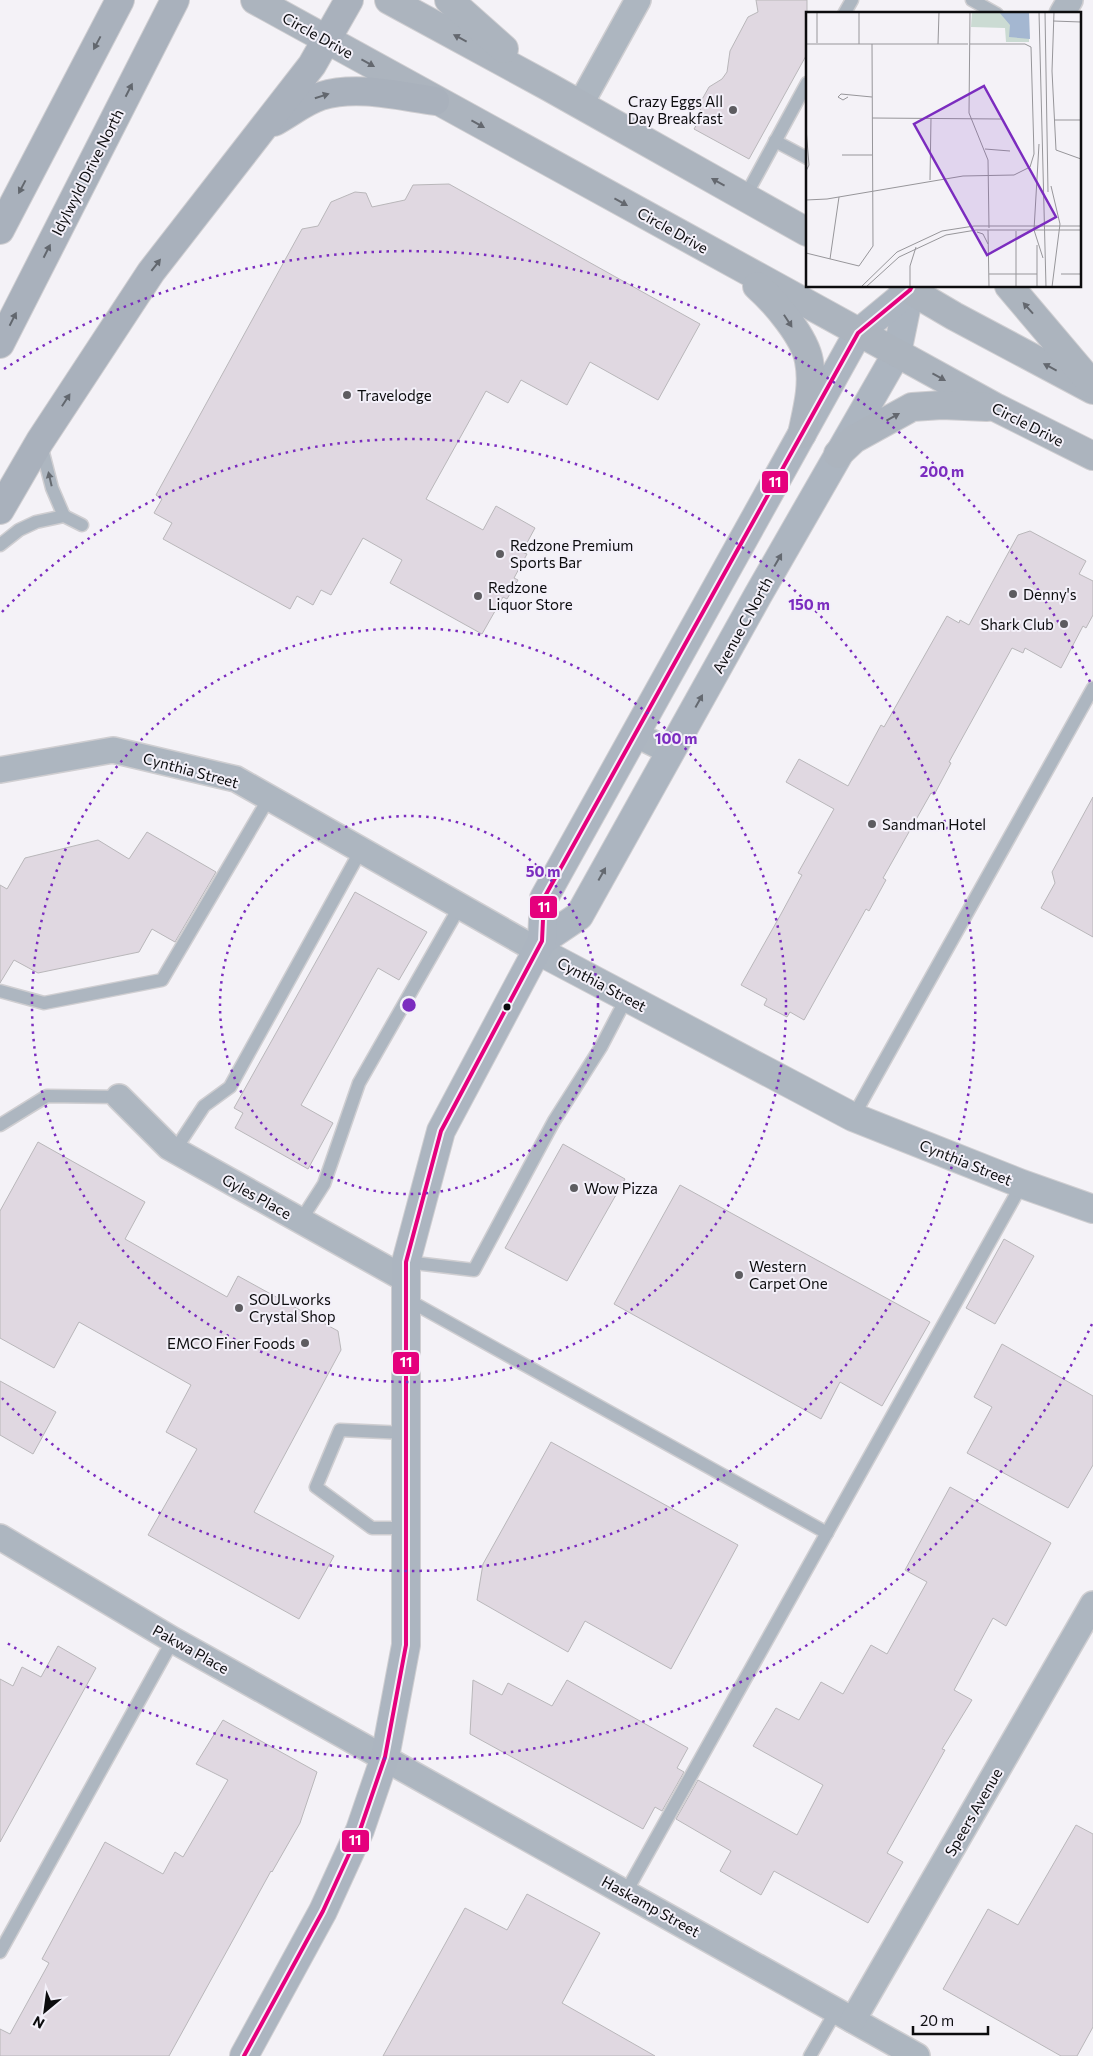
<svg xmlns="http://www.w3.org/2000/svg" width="1093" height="2056" font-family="Commissioner,sans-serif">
	<rect width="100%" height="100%" fill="#f4f2f7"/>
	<g fill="#e0d8e1" stroke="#b9b7ba">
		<path d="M756,0h51v54l-58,105 -55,-30 7,-12 -1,-14 9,-16 13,-8 5,-7 3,-21 18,-34 10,-5z"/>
		<path d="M449,184l251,140 -42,76 -68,-38 -23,43 -46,-25 -13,23 -22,-12 -60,108 57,31 13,-24 39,22 -13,24 5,2 -13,24 4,2 -11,19 -4,-2 -21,37 -92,-51 12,-23 -39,-22 -32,57 -10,-5 -8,15 -16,-9 -7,13 -127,-70 9,-16 -18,-10 8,-14 -6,-4 146,-266 16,-3 13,-24 24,-10 11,1 6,14 33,-7 8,-15z"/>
		<path d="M1030,531l56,30 -7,13 14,7v34l-7,13 -3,-2 -22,42 -36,-20 -2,5 -11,-5 -63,114 2,1 -17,32 -3,-2 -48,85 3,2 -17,31 -3,-2 -62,111 -14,-8 -3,5 -23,-12 3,-6 -26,-14 40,-71 21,-39 -4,-2 36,-64 -48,-27 13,-23 49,27 33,-61 3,2 63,-111 12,7 1,-3 9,5 49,-90z"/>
		<path d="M1093,797v140l-52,-29 14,-25 -3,-11z"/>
		<path d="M147,832l69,40 -41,70 -23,-13 -13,23 -101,21 -24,-13 -14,23v-98l7,4 18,-31 73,-18 31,19z"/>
		<path d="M355,892l72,40 -28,48 -21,-12 -77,137 32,18 -25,46 -73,-41 8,-15 -9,-5z"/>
		<path d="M38,1142l107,60 -20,37 102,58 11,-21 100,55 3,19 -87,162 80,44 -35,63 -151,-84 49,-86 -31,-17 25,-47 -112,-63 -25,46 -54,-30v-127z"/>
		<path d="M563,1144l62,35 -58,102 -62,-33z"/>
		<path d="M680,1185l250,137 -48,84 -42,-24 -19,37 -207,-115z"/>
		<path d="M1004,1239l30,17 -39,68 -29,-16z"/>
		<path d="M1002,1344l91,52v69l-25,43 -101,-55 25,-46 -18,-10z"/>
		<path d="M0,1381l56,31 -23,42 -33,-19z"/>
		<path d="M551,1442l187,103 -67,124 -86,-48 -17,31 -91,-52 6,-36z"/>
		<path d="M950,1487l101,56 -45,83 -13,-8 -39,72 18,10 -30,49 3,1 -58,103 16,9 -35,61 -94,-52 -13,24 -41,-24 11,-20 -55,-32 22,-39 99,55 26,-50 -70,-39 23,-38 23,12 22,-38 22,12 28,-49 16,9 40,-72 -22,-12z"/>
		<path d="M58,1646l38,22 -96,174v-163l13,7 9,-19 19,10z"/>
		<path d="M473,1680l29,15 6,-12 44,23 15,-26 121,68 -11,20 7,4 -22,39 -7,-4 -12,22 -173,-95z"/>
		<path d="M223,1720l94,52 -17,51 -28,49 -1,-1 -102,185h-169v-27l10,5 39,-71 -7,-4 63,-117 58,32 12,-22 8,5 45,-77 -32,-16z"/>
		<path d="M1076,1825l17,9v193l-16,29h-16l-118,-67 45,-80 30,16z"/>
		<path d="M527,1894l73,39 -38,70 93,53h-272l82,-148 42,22z"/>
	</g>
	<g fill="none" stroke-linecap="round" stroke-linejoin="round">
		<g stroke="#cfced1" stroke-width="15">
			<g id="service">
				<path d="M972,0l25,14"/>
				<path d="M844,14l8,-14"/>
				<path d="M775,141l32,17"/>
				<path d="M745,197l62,-114"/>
				<path d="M41,445l11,43 12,28"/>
				<path d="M0,545l19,-15 17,-8 28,-6 18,9"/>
				<path d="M0,991l44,12 118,-23 107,-182"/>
				<path d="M853,1117l240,-429"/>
				<path d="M0,1125l47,-29 72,1"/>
				<path d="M175,1150l29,-44 26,-19 131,-237"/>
				<path d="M301,1220l23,-36 35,-101 101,-177"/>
				<path d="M406,1262l68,8 80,-149 47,-74 26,-50"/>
				<path d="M408,1300l419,233"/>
				<path d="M406,1433l-66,-3 -24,57 56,41h35"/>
				<path d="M626,1892l396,-708"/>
				<path d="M0,1952l173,-312"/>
				<path d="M810,2056l26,-45"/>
			</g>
		</g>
		<g stroke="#cfced1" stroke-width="28">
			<g id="minor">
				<path d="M1062,14l8,-14"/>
				<path d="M580,105l58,-105"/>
				<path d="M635,734l36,18"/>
				<path d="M0,770l113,-20 123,29 301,171"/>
				<path d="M119,1097l50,50 238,133"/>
				<path d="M0,1537l173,103 744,416"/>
				<path d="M853,2020l240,-416"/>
			</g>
		</g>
		<g stroke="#cfced1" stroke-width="30">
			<path id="tertiary" d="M537,950l316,167 169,67 71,25"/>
		</g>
		<g stroke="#cfced1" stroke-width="30">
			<g id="secondary">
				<path d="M542,941l37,-25 179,-321 139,-242 13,-63"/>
				<path d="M244,2056l79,-145 37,-81 25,-73 21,-112v-383l35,-131 101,-190 2,-43 314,-565 52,-43"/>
			</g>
		</g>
		<g stroke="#cfced1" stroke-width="30">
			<g id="trunk">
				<path d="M255,0l740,407 98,49"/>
				<path d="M389,0l160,87 258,145"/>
				<path d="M449,0l55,49"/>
				<path d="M757,286c18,16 48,51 52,75 5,25 -2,49 -7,73"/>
				<path d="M903,286l51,30 139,74"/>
				<path d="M1009,286l83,98"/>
				<path d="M838,454l16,-15 58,-32 30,-2 45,2"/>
			</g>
		</g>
		<g stroke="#cfced1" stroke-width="30">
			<g id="motorway">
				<path d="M274,122c15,-8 31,-21 47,-26 36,-11 78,0 114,5"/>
				<path d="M0,230l120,-230"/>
				<path d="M0,344l175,-344"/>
				<path d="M0,510l40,-69 111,-169 161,-207 37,-65"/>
			</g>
		</g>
		<use href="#service" stroke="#adb6c0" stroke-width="12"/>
		<use href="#minor" stroke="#adb6c0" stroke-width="25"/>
		<use href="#tertiary" stroke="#adb6c0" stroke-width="28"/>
		<use href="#secondary" stroke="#acb5c0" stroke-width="28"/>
		<use href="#trunk" stroke="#acb4be" stroke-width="28"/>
		<use href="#motorway" stroke="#a9b1bc" stroke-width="28"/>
		<g stroke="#f3f0f9" stroke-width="8">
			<path id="bus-1" d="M244,2056l79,-145 37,-81 25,-73 21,-112v-383l35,-131 101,-190 2,-43 314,-565 52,-43 2,-4"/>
		</g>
		<use href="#bus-1" stroke="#e5007d" stroke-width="4"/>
	</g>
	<defs><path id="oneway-solid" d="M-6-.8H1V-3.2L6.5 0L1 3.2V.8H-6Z" transform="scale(1.25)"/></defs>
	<g fill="#64686f">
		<use href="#oneway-solid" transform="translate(460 38) rotate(-152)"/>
		<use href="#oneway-solid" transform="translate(368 63) rotate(29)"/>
		<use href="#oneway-solid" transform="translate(478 124) rotate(29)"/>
		<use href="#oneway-solid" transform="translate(718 182) rotate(-151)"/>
		<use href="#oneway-solid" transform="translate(621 202) rotate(29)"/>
		<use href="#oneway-solid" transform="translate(1028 308) rotate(-132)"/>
		<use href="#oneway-solid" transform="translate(788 321) rotate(57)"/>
		<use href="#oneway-solid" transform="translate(1050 367) rotate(-152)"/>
		<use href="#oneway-solid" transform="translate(939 377) rotate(29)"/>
		<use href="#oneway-solid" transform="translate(893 417) rotate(-29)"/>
	</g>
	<g fill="#62676e">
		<use href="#oneway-solid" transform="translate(97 43) rotate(118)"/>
		<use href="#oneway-solid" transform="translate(129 90) rotate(-63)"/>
		<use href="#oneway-solid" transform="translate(322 96) rotate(-18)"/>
		<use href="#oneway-solid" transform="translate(22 187) rotate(118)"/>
		<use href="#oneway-solid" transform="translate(47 251) rotate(-63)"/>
		<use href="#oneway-solid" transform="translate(156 265) rotate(-52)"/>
		<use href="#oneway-solid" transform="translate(13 319) rotate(-63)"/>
		<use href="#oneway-solid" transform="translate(66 400) rotate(-57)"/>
	</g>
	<use fill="#656a70" href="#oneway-solid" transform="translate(50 479) rotate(-103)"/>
	<g fill="#646970">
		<use href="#oneway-solid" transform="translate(778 560) rotate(-60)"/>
		<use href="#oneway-solid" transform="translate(699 701) rotate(-61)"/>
		<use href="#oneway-solid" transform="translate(602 874) rotate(-61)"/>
	</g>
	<g fill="none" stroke="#7b2cbf" stroke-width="2.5" stroke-dasharray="2.5 5">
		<circle cx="409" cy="1005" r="189"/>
		<circle cx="409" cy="1005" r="377"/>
		<path d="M2 612A566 566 0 1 1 2 1398"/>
		<path d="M1092 1324A754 754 0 0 1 4 1641M4 369A754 754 0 0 1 1092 686"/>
	</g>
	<g fill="#5d5c60" stroke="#f3f0f9" stroke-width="2">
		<circle cx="733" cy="110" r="5"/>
		<circle cx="347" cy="395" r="5"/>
		<circle cx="500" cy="554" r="5"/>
		<circle cx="1013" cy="594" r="5"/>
		<circle cx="478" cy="596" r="5"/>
		<circle cx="1064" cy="624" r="5"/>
		<circle cx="872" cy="824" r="5"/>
		<circle cx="574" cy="1188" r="5"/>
		<circle cx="739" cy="1275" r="5"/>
		<circle cx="239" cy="1308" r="5"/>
		<circle cx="305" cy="1343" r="5"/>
	</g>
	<circle fill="#0c0c0e" stroke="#f3f0f9" stroke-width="2" cx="507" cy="1007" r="4.5"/>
	<g text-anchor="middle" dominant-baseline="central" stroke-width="4" stroke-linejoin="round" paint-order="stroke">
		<g font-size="15" fill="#0c0c0e" stroke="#f3f0f9">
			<text transform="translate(318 35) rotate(29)">Circle Drive</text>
			<text transform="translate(87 172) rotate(-63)">Idylwyld Drive North</text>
			<text transform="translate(673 230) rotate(29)">Circle Drive</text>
			<text transform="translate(1028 424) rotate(27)">Circle Drive</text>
			<text transform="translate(742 625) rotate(-61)">Avenue C North</text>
			<text transform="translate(191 770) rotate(15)">Cynthia Street</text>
			<text transform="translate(602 984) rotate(28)">Cynthia Street</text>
			<text transform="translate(966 1162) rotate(22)">Cynthia Street</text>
			<text transform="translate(257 1196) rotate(29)">Gyles Place</text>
			<text transform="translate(191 1649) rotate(29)">Pakwa Place</text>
			<text transform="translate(973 1812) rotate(-60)">Speers Avenue</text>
			<text transform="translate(651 1906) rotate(29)">Haskamp Street</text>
		</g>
		<g font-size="15" fill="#0c0c0e" stroke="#f3f0f9" text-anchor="start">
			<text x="723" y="101" text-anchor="end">Crazy Eggs All<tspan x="723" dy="17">Day Breakfast</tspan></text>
			<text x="357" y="395">Travelodge</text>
			<text x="510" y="545">Redzone Premium<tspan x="510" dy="17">Sports Bar</tspan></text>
			<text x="488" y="587">Redzone<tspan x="488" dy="17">Liquor Store</tspan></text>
			<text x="1023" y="594">Denny's</text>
			<text x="1054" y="624" text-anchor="end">Shark Club</text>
			<text x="882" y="824">Sandman Hotel</text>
			<text x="584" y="1188">Wow Pizza</text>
			<text x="749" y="1266">Western<tspan x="749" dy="17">Carpet One</tspan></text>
			<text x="249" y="1299">SOULworks<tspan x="249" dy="17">Crystal Shop</tspan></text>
			<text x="295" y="1343" text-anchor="end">EMCO Finer Foods</text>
		</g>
	</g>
	<g transform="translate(806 12)">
		<rect width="275" height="275" fill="#f4f2f7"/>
		<path d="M166,0h57v30h-23l-1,-14 -34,-1z" fill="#cbdbd3"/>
		<path d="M193,0h30l1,27 -21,-2 1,-12z" fill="#a4b7d1"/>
		<path fill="none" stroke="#97969a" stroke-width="1" d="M164,0l-1,101 19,47 1,68M233,0l7,275M239,0l3,180M248,0l-2,59 4,79 25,9M247,9l28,1M11,31v-31M0,32h162M53,32v-32M132,32l1,-32M42,85l-5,3 -5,-3 3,-3 31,3M66,106l130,1M249,108h26M0,116l3,37 -3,6M233,132l-5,86 9,28M179,137l25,2M36,143h30M124,168l1,-62M245,174l9,38 -8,63M0,188l21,-1 136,-23 51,-1 16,-8 4,-13 -3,-107 -6,-3h-55M182,218l1,57M210,219v56M171,220l6,2 5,10M0,241l53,13 14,-20 -1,-202M24,247l9,-62M104,254v21M104,254l6,-19M183,262h48M255,262h20M55,275l36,-35 45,-21 32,-5h107M60,275l33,-30 47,-22 30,-5h105M231,275v-42"/>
		<path fill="#7b2cbf" fill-opacity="0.15" stroke="#7b2cbf" stroke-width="2.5" d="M178,74l72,131 -69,38 -73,-131z"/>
		<rect width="275" height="275" fill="none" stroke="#0c0c0e" stroke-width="2.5"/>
	</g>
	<circle cx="409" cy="1005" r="8" fill="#7b2cbf" stroke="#f3f0f9" stroke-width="2.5"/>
	<g font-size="15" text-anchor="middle" font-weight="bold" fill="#7b2cbf" stroke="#f3f0f9" stroke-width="4" stroke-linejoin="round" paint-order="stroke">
		<text x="942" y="477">200 m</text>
		<text x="809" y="610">150 m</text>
		<text x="676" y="744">100 m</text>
		<text x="543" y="877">50 m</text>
	</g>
	<g stroke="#f3f0f9" stroke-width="2">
		<rect x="761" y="470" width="28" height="24" rx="5" fill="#e5007d"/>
		<rect x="529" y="895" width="29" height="24" rx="5" fill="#e5007d"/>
		<rect x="392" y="1351" width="28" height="24" rx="5" fill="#e5007d"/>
		<rect x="341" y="1829" width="29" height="24" rx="5" fill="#e5007d"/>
	</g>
	<g font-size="14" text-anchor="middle" font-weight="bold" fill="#fff">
		<text x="775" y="487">11</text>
		<text x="544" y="912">11</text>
		<text x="406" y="1367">11</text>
		<text x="355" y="1845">11</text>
	</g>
	<g transform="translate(45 2011) rotate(209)" stroke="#f3f0f9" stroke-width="4" paint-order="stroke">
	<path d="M0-4L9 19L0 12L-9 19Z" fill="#0c0c0e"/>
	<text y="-8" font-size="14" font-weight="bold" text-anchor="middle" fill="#0c0c0e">N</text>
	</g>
	<path d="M913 2026v8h75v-8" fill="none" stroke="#0c0c0e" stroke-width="2.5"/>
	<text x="920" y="2026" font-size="15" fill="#0c0c0e" stroke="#f3f0f9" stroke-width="4" paint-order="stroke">20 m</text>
</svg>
